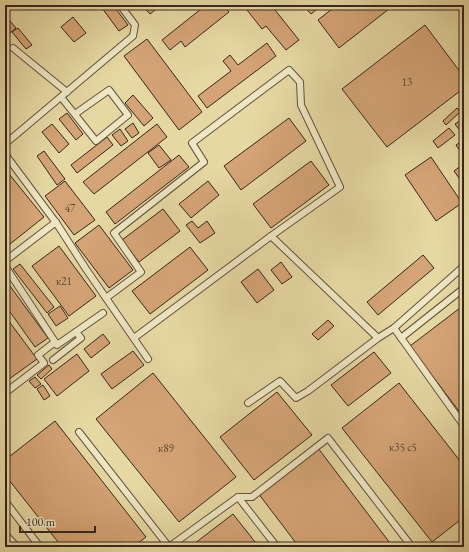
<svg xmlns="http://www.w3.org/2000/svg" width="469" height="552" font-family="'EB Garamond',serif">
	<rect width="100%" height="100%" fill="#e6d8a3"/>
	<filter id="stains"><feTurbulence type="fractalNoise" baseFrequency=".005" numOctaves="4"/><feColorMatrix values="0 0 0 0 .2 0 0 0 0 .09 0 0 0 0 .02 0 0 0 .5 -.17"/></filter>
	<radialGradient id="worn" r=".72"><stop offset=".6" stop-color="#630" stop-opacity="0"/><stop offset="1" stop-color="#630" stop-opacity=".3"/></radialGradient>
	<g fill="#d5a476" stroke="#36271e">
		<path d="M106,5h7l15,20 -9,6 -17,-23z"/>
		<path d="M142,5h9l4,5 -5,4z"/>
		<path d="M206,5h17l6,7 -44,35 -4,-6 -11,9 -8,-10z"/>
		<path d="M243,5h28l28,35 -13,10 -20,-24 -4,3z"/>
		<path d="M303,5h19l-11,9z"/>
		<path d="M337,5h57l-55,43 -21,-28z"/>
		<path d="M5,15l11,13 -11,9z"/>
		<path d="M73,17l13,16 -12,9 -13,-15z"/>
		<path d="M425,25l39,52v11l-77,59 -45,-58z"/>
		<path d="M18,28l14,17 -6,4 -14,-17z"/>
		<path d="M147,39l55,73 -23,18 -55,-74z"/>
		<path d="M267,43l9,13 -69,52 -9,-12 33,-25 -8,-10 7,-6 8,10z"/>
		<path d="M133,95l20,23 -9,8 -19,-23z"/>
		<path d="M457,108l3,4 -14,13 -3,-4z"/>
		<path d="M67,113l16,21 -7,6 -17,-21z"/>
		<path d="M289,118l17,23 -65,49 -17,-24z"/>
		<path d="M464,118v18l-9,-12z"/>
		<path d="M133,123l6,10 -7,5 -7,-9z"/>
		<path d="M52,124l17,20 -10,9 -17,-21z"/>
		<path d="M157,124l10,13 -73,57 -11,-12z"/>
		<path d="M449,128l6,7 -17,13 -5,-7z"/>
		<path d="M120,129l8,12 -7,5 -9,-11z"/>
		<path d="M107,137l6,8 -36,28 -6,-8z"/>
		<path d="M459,143l5,7v7l-8,-12z"/>
		<path d="M159,145l12,15 -12,8 -11,-15z"/>
		<path d="M44,151l21,28 -8,6 -20,-29z"/>
		<path d="M179,155l10,12 -74,57 -9,-12z"/>
		<path d="M431,157l31,46 -26,18 -31,-46z"/>
		<path d="M311,161l18,24 -58,43 -18,-24z"/>
		<path d="M462,165l2,3v17l-10,-14z"/>
		<path d="M5,169l39,48 -39,31z"/>
		<path d="M65,181l30,39 -21,15 -29,-39z"/>
		<path d="M208,181l11,14 -28,23 -12,-14z"/>
		<path d="M163,209l17,22 -41,31 -17,-22z"/>
		<path d="M192,221l6,7 9,-7 8,12 -15,10 -14,-18z"/>
		<path d="M99,225l34,45 -24,18 -34,-45z"/>
		<path d="M59,246l37,50 -27,20 -37,-50z"/>
		<path d="M190,247l18,23 -58,44 -18,-23z"/>
		<path d="M423,255l11,13 -56,47 -11,-13z"/>
		<path d="M281,262l11,15 -10,7 -11,-14z"/>
		<path d="M20,264l34,43 -7,6 -34,-44z"/>
		<path d="M258,269l16,21 -17,13 -16,-21z"/>
		<path d="M10,286l38,52 -13,9 -30,-42v-15z"/>
		<path d="M464,305v113l-54,-72z"/>
		<path d="M60,306l8,12 -12,8 -8,-12z"/>
		<path d="M5,316l32,43 -32,23z"/>
		<path d="M328,320l6,6 -16,14 -6,-6z"/>
		<path d="M103,334l7,9 -19,15 -7,-9z"/>
		<path d="M133,351l11,14 -32,24 -11,-15z"/>
		<path d="M374,352l17,21 -43,33 -17,-21z"/>
		<path d="M77,354l12,17 -32,25 -13,-17z"/>
		<path d="M49,365l3,4 -11,10 -4,-4z"/>
		<path d="M153,373l83,104 -57,45 -83,-103z"/>
		<path d="M35,377l6,7 -6,4 -6,-7z"/>
		<path d="M399,383l65,83v51l-32,25 -90,-114z"/>
		<path d="M43,385l7,11 -6,4 -7,-11z"/>
		<path d="M277,392l35,43 -58,45 -34,-43z"/>
		<path d="M55,421l91,116 -13,10h-71l-57,-72v-15z"/>
		<path d="M318,448l75,99h-94l-41,-54z"/>
		<path d="M233,514l26,33h-69z"/>
	</g>
	<g fill="none" stroke-linecap="round" stroke-linejoin="round">
		<g stroke="#62533f" stroke-width="8">
			<g id="minor">
				<path d="M13,48l54,44"/>
				<path d="M61,97l35,44 32,-26 -19,-25 -34,24"/>
				<path d="M5,144l128,-108 2,-11 -15,-20"/>
				<path d="M5,154l52,70 29,45 62,90"/>
				<path d="M5,261l51,-39"/>
				<path d="M5,266l52,79 46,-32"/>
				<path d="M106,298l35,-26 -27,-39 90,-71 -12,-19 97,-73 11,12 1,23 39,82 -69,49"/>
				<path d="M394,328l70,98"/>
				<path d="M134,338l137,-102 107,102"/>
				<path d="M401,338l63,-50"/>
				<path d="M53,360l28,-22 -5,-6"/>
				<path d="M5,393l39,-30 -6,-8 17,-13"/>
				<path d="M248,403l32,-22 16,17 12,-7 70,-53 16,-10 70,-62"/>
				<path d="M79,432l90,115"/>
				<path d="M238,497l39,50"/>
				<path d="M5,501l35,46"/>
				<path d="M5,534l12,13"/>
				<path d="M169,547l69,-50h14l76,-59 84,109"/>
				<path d="M459,547l5,-4"/>
			</g>
		</g>
		<use href="#minor" stroke="#efe6c3" stroke-width="6"/>
	</g>
	<g text-anchor="middle" dominant-baseline="central" stroke-width="3" stroke-linejoin="round" paint-order="stroke">
		<g font-size="11" fill="#5e4634">
			<text x="407" y="82">13</text>
			<text x="70" y="208">47</text>
			<text x="64" y="281">к21</text>
			<text x="403" y="447">к35 с5</text>
			<text x="166" y="448">к89</text>
		</g>
	</g>
	<rect width="469" height="552" fill="none" stroke="#e6d8a3" stroke-width="20"/>
	<rect x="6" y="6" width="457" height="540" fill="none" stroke="#36271e" stroke-width="2"/>
	<rect x="10" y="10" width="449" height="532" fill="none" stroke="#36271e"/>
	<path d="M20 526v6h75v-6" fill="none" stroke="#36271e" stroke-width="2"/>
	<text x="26" y="526" font-size="12" fill="#36271e" stroke="#efe6c3" stroke-width="3" paint-order="stroke">100 m</text>
	<rect width="100%" height="100%" filter="url(#stains)"/>
	<rect width="100%" height="100%" fill="url(#worn)"/>
</svg>
